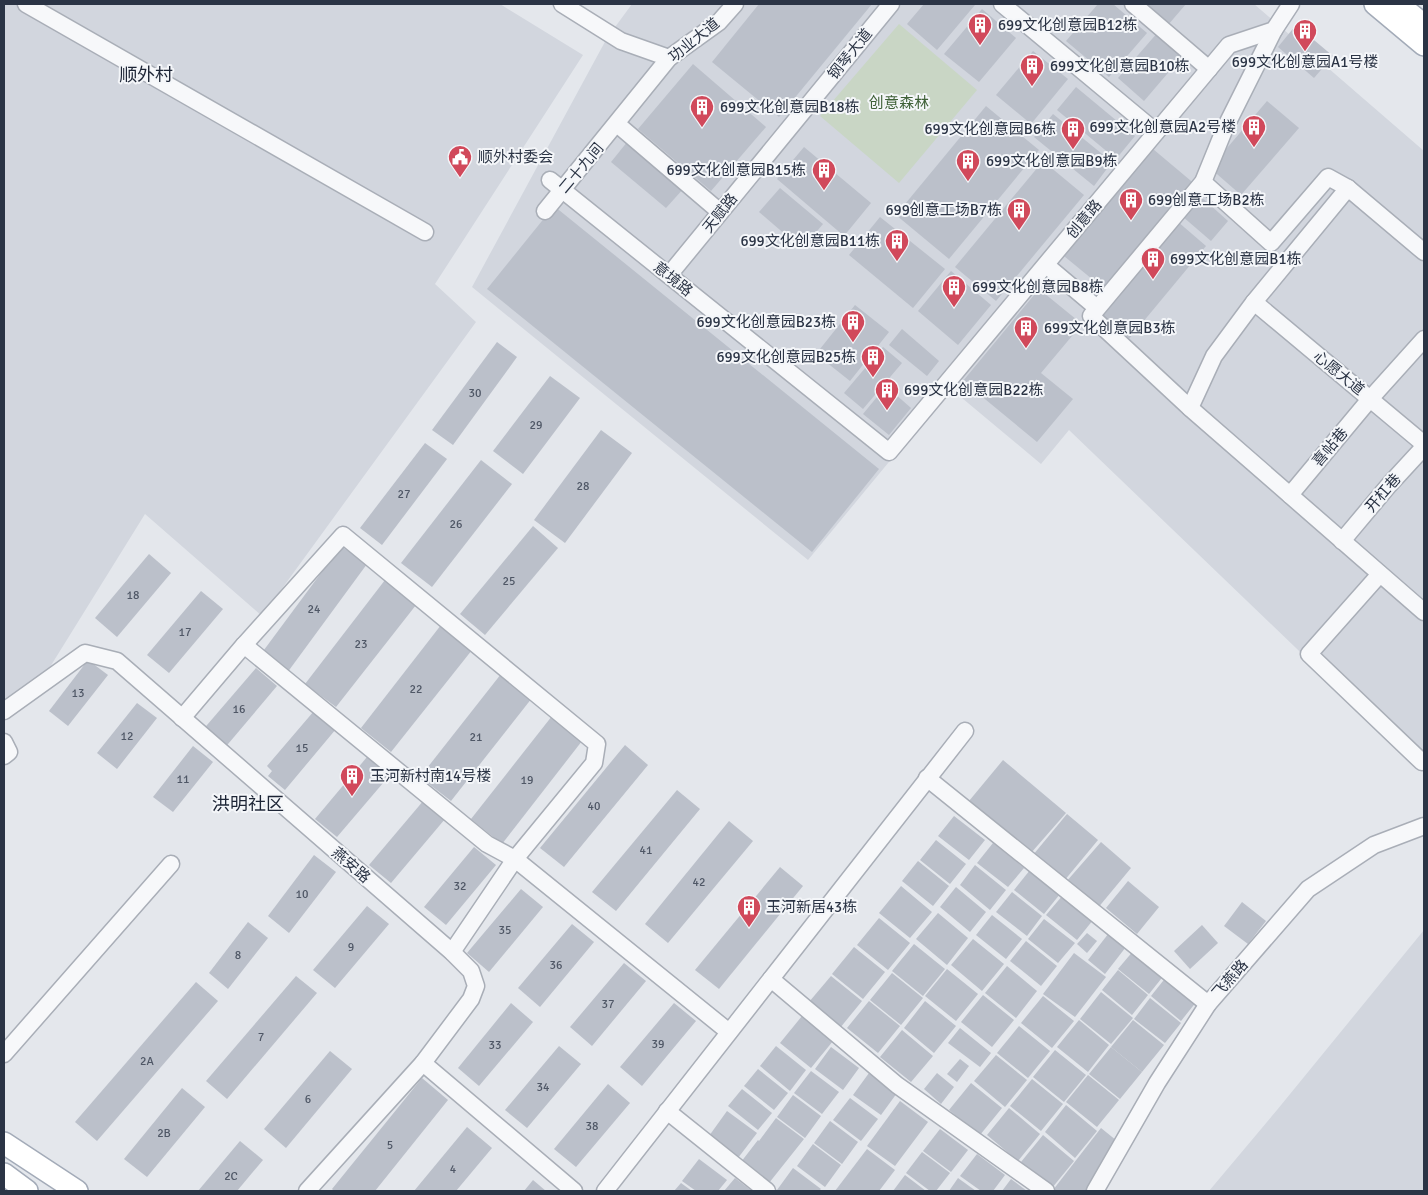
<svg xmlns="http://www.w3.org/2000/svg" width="1428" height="1195" font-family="Signika,'Noto Sans SC',sans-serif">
	<rect width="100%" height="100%" fill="#e4e7ec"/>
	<g fill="#d2d6de">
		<path d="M4,4h496l83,51 -148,229 41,38 -214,294 -117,-102 -95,153 -46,40z"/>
		<path d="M632,4h622l170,147v620l-355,-341 -28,34 -91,-76 -142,172 -336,-273 135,-249z"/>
		<path d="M1424,930v261h-215l68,-81z"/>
	</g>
	<path fill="#c9d6c5" d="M899,24l78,66 -78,93 -79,-67z"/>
	<g fill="#bbc0ca">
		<path d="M759,4h113l-93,113 -67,-55z"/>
		<path d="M924,4h49l2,1 -38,45 -30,-26z"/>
		<path d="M1098,4h15l34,29 -38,44 -43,-36z"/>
		<path d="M1143,4h43l-18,21z"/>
		<path d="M982,9l34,29 -37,44 -35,-28z"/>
		<path d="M1296,25l37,31 -19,22 -36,-31z"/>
		<path d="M1159,31l26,22 -41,48 -26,-23z"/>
		<path d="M1033,51l35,28 -37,45 -35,-29z"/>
		<path d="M693,64l73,63 -55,64 -73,-62z"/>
		<path d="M1076,87l59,49 -19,23 -59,-49z"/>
		<path d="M1267,101l32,27 -58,67 -31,-27z"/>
		<path d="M986,106l53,44 -90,109 -53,-44z"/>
		<path d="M1053,114l59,48 -18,24 -60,-49z"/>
		<path d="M628,141l56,47 -18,20 -55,-46z"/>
		<path d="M804,147l67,56 -27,33 -67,-57z"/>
		<path d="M1153,149l44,37 -88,107 -45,-37z"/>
		<path d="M1043,161l41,34 -88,106 -41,-34z"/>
		<path d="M780,188l43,36 -21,25 -43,-37z"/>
		<path d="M1199,195l29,26 -17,20 -29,-25z"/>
		<path d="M554,206l325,263 -67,83 -325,-263z"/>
		<path d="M880,217l65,52 -32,39 -64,-53z"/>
		<path d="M1177,221l29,25 -78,94 -29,-25z"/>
		<path d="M951,271l40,34 -33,40 -40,-34z"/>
		<path d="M1039,289l43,35 -41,49 32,26 -36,43 -74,-61z"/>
		<path d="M855,305l34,27 -39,49 -34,-27z"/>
		<path d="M902,329l37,32 -12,15 -38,-31z"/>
		<path d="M497,342l20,15 -64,88 -21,-15z"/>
		<path d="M883,347l19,16 -39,46 -19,-16z"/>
		<path d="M550,376l30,22 -57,76 -30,-23z"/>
		<path d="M886,386l25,22 -22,27 -26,-21z"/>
		<path d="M601,430l31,23 -67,90 -31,-23z"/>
		<path d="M425,443l22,16 -65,86 -22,-17z"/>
		<path d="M481,460l31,24 -80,103 -31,-24z"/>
		<path d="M533,526l25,22 -73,87 -25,-21z"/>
		<path d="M341,546l26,18 -80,109 -26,-19z"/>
		<path d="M149,554l22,19 -54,64 -22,-19z"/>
		<path d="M385,580l31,25 -80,102 -31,-23z"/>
		<path d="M201,591l22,18 -54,64 -22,-18z"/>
		<path d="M441,625l31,25 -81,102 -30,-24z"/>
		<path d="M88,660l20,15 -40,51 -19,-15z"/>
		<path d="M256,668l21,18 -54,64 -22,-18z"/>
		<path d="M501,674l31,24 -81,103 -31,-24z"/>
		<path d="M137,703l20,15 -40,51 -20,-16z"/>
		<path d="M314,711l22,18 -51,61 -17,-14 4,-5 -5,-5z"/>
		<path d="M552,716l30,25 -80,103 -31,-25z"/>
		<path d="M625,745l23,20 -84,102 -24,-19z"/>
		<path d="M193,746l20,16 -40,50 -20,-15z"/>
		<path d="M367,757l22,19 -52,61 -22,-18z"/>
		<path d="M1003,760l63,53 -35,40 -62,-52z"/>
		<path d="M677,790l23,19 -84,102 -24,-19z"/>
		<path d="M424,800l21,19 -54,64 -22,-18z"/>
		<path d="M1067,814l31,26 -34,41 -31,-26z"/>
		<path d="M954,816l31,24 -16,20 -31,-24z"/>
		<path d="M729,821l24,20 -85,102 -23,-19z"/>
		<path d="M936,840l30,24 -16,20 -30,-24z"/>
		<path d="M1101,842l30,26 -34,41 -31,-27z"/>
		<path d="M993,843l31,25 -16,19 -31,-24z"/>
		<path d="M474,847l22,18 -50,60 -22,-18z"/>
		<path d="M314,855l22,17 -47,61 -21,-17z"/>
		<path d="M918,861l31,25 -16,20 -31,-25z"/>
		<path d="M975,865l31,25 -16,20 -30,-25z"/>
		<path d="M780,867l23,19 -84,103 -24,-19z"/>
		<path d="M1030,870l30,24 -16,20 -30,-24z"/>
		<path d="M1128,881l31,26 -22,27 -31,-26z"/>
		<path d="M901,886l31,26 -22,26 -31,-25z"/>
		<path d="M956,887l30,25 -16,20 -30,-25z"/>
		<path d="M521,889l22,18 -54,65 -22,-19z"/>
		<path d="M1012,892l30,24 -15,20 -31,-24z"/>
		<path d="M1063,895l30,25 -16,20 -31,-25z"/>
		<path d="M1242,902l24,19 -18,23 -24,-18z"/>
		<path d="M367,906l22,18 -54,64 -22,-18z"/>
		<path d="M938,913l30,25 -21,27 -31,-26z"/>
		<path d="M992,915l30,24 -16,20 -30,-24z"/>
		<path d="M879,918l31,25 -22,27 -31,-25z"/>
		<path d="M1044,919l31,24 -17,20 -30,-24z"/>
		<path d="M248,922l20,16 -40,51 -19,-16z"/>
		<path d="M572,924l22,18 -54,65 -22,-19z"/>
		<path d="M1202,925l16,18 -28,26 -16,-18z"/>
		<path d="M1112,929l17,14 -24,31 -17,-14z"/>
		<path d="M1087,933l10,8 -10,12 -10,-9z"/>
		<path d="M973,939l31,25 -22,27 -31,-26z"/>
		<path d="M1026,941l31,25 -16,20 -31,-25z"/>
		<path d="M914,944l31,25 -22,27 -31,-25z"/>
		<path d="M854,947l31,25 -22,27 -31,-25z"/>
		<path d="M1134,950l31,24 -16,20 -31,-25z"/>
		<path d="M1074,953l32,24 -31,40 -32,-23z"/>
		<path d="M624,963l22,18 -54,65 -22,-19z"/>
		<path d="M1007,966l30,25 -21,27 -31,-25z"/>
		<path d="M947,969l31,25 -22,27 -31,-25z"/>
		<path d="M1118,970l30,25 -16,20 -30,-25z"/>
		<path d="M892,973l31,25 -22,27 -31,-25z"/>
		<path d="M296,976l21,17 -90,106 -21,-18z"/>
		<path d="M831,976l31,25 -22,27 -31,-26z"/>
		<path d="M1167,976l30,25 -16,20 -30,-25z"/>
		<path d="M196,982l22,19 -121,140 -22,-19z"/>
		<path d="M1101,992l32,26 -22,26 -31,-25z"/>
		<path d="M983,995l31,25 -22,27 -31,-25z"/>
		<path d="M1043,996l31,25 -22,27 -31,-25z"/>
		<path d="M1150,998l31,25 -16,20 -31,-24z"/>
		<path d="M869,1001l31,25 -22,27 -31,-25z"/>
		<path d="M925,1001l31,25 -22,27 -30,-25z"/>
		<path d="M511,1003l22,19 -54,64 -21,-18z"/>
		<path d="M674,1003l22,18 -54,65 -22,-19z"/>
		<path d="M802,1016l31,25 -22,27 -31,-25z"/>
		<path d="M1079,1020l30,25 -21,27 -31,-25z"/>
		<path d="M1133,1020l31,25 -22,27 -31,-25z"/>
		<path d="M1019,1026l31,25 -22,27 -31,-25z"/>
		<path d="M960,1028l31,25 -11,14 -32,-24z"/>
		<path d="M902,1030l31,26 -22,26 -31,-25z"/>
		<path d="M559,1046l22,18 -54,64 -22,-18z"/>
		<path d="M776,1046l30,24 -16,21 -30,-25z"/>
		<path d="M831,1047l28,21 -16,22 -28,-21z"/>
		<path d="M1111,1047l31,25 -22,27 -31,-25z"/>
		<path d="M1055,1050l31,25 -22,27 -31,-25z"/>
		<path d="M330,1051l22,18 -66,79 -22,-19z"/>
		<path d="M996,1055l31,25 -22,27 -31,-26z"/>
		<path d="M960,1059l9,7 -12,16 -10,-8z"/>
		<path d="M758,1069l30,24 -14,17 -30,-24z"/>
		<path d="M811,1071l28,21 -17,22 -28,-21z"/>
		<path d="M869,1073l28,20 -16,22 -28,-20z"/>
		<path d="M937,1073l17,14 -13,17 -17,-15z"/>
		<path d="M1088,1075l31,25 -22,27 -31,-25z"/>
		<path d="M422,1078l26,22 -73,91h-41l-2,-2z"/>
		<path d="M1032,1079l31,25 -22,27 -31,-25z"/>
		<path d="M971,1083l31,25 -22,27 -31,-25z"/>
		<path d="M608,1084l22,19 -54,64 -22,-18z"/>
		<path d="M182,1088l23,19 -58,70 -23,-18z"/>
		<path d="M742,1089l30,24 -14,17 -30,-24z"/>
		<path d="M793,1095l28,21 -16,22 -28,-21z"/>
		<path d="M850,1098l28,21 -17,22 -28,-21z"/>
		<path d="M900,1101l28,21 -33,44 -28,-20z"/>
		<path d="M1066,1105l31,26 -22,27 -30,-26z"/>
		<path d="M1009,1108l31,26 -22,27 -31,-26z"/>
		<path d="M727,1111l30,22 -19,25 -29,-22z"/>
		<path d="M776,1118l28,21 -35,44 -28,-21 17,-22 1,1z"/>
		<path d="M830,1121l28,21 -16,22 -28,-21z"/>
		<path d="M467,1127l25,21 -36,43h-42z"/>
		<path d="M1101,1128l21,17 -36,46h-31l-2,-1z"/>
		<path d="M940,1129l28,21 -17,22 -28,-21z"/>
		<path d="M1043,1135l31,26 -22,27 -31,-26z"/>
		<path d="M240,1141l23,19 -26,31h-39z"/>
		<path d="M813,1144l28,21 -16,22 -28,-21z"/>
		<path d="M867,1149l28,21 -16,21h-44z"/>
		<path d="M922,1152l28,21 -14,18h-6l-24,-18z"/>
		<path d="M977,1154l28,21 -12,16h-12l-21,-15z"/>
		<path d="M699,1159l28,21 -9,11h-22l-14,-10z"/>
		<path d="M793,1168l28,21 -2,2h-40l-2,-1z"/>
		<path d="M905,1175l21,16h-33z"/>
		<path d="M735,1178l17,13h-28z"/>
		<path d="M958,1178l18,13h-27z"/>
		<path d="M1011,1179l16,12h-25z"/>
		<path d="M533,1180l13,11h-22z"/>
		<path d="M681,1183l11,8h-18z"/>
	</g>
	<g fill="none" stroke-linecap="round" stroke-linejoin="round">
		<g stroke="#a9aeb7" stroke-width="19">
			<g id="minor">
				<path d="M26,4l399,228"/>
				<path d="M562,4l59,37 48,17"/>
				<path d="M1002,4l154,128"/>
				<path d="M1133,4l76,65"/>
				<path d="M1274,30l-49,98 -22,54 -112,134 99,92 234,204"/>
				<path d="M617,124l103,88"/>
				<path d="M550,180l339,272 340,-407 45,-15 17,-26"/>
				<path d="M1203,182l68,61 57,-66 20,11 76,64"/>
				<path d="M545,211l124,-153 50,-36 16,-18"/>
				<path d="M1046,265l51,43"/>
				<path d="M669,275l222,-271"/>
				<path d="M1254,302l170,142"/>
				<path d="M1190,408l24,-52 40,-54 94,-114"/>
				<path d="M1290,495l80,-96 54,-60"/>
				<path d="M1342,541l47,-56 35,-38"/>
				<path d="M1380,574l-71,80 113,108 2,-2"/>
				<path d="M244,645l99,-110 254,209 -3,19 -79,96 -63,93"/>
				<path d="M4,711l81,-58 32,8 335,291 19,19 5,15 -5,13 -48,64 -116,128"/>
				<path d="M182,718l62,-73 243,199 28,15 214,173"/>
				<path d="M4,742l5,10 -5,4"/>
				<path d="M927,778l281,226"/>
				<path d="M771,979l126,106 149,106"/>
				<path d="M4,1054l167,-190"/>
				<path d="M423,1063l151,128"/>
				<path d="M667,1111l100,80"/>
				<path d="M605,1191l360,-460"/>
				<path d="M1095,1191l62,-108 51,-79 100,-115 66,-44 50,-19"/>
			</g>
		</g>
		<g stroke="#a3abb8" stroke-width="24">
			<g id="major">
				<path d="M1375,4l49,41"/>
				<path d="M1398,4l26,21"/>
				<path d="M4,1143l73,48"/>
				<path d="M4,1174l23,17"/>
			</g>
		</g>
		<use href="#minor" stroke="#f7f8fa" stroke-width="16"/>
		<use href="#major" stroke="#fff" stroke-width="21"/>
	</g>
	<defs>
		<g id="building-pin" transform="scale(1.25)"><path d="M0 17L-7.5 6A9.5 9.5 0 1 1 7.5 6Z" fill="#d1495b" stroke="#f4f6f9"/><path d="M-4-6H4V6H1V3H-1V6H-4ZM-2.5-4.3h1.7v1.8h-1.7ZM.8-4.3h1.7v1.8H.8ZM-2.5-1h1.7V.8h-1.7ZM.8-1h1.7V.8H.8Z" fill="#fff"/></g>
		<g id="civic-pin" transform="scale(1.25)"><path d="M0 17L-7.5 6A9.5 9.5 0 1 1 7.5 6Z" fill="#d1495b" stroke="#f4f6f9"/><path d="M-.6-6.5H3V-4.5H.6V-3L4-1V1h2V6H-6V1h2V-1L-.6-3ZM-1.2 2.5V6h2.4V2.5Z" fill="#fff"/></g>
	</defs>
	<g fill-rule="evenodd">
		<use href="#building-pin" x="980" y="25"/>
		<use href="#building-pin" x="1305" y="31"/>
		<use href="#building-pin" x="1032" y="66"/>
		<use href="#building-pin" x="702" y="107"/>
		<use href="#building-pin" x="1254" y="127"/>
		<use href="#building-pin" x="1073" y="129"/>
		<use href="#civic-pin" x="460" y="157"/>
		<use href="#building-pin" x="968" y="161"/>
		<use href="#building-pin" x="824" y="170"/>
		<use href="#building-pin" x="1131" y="200"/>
		<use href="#building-pin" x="1019" y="210"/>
		<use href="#building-pin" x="897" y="241"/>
		<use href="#building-pin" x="1153" y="259"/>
		<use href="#building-pin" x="954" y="287"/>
		<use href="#building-pin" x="853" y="322"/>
		<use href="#building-pin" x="1026" y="328"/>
		<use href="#building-pin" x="873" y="357"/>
		<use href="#building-pin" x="887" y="390"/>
		<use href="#building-pin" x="352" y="776"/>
		<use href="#building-pin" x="749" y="907"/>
	</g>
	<g text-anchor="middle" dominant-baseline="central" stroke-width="4" stroke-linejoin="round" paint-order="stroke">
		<g font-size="12" fill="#4f5766">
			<text x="475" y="393">30</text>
			<text x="536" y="425">29</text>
			<text x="583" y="486">28</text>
			<text x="404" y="494">27</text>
			<text x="456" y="524">26</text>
			<text x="509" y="581">25</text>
			<text x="133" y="595">18</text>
			<text x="314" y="609">24</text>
			<text x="185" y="632">17</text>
			<text x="361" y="644">23</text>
			<text x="416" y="689">22</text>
			<text x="78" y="693">13</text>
			<text x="239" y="709">16</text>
			<text x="127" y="736">12</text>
			<text x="476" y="737">21</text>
			<text x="302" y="748">15</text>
			<text x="183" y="779">11</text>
			<text x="527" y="780">19</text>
			<text x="594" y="806">40</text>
			<text x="646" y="850">41</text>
			<text x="699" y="882">42</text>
			<text x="460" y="886">32</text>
			<text x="302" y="894">10</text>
			<text x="505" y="930">35</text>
			<text x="351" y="947">9</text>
			<text x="238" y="955">8</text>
			<text x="556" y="965">36</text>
			<text x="608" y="1004">37</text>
			<text x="261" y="1037">7</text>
			<text x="658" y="1044">39</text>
			<text x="495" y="1045">33</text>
			<text x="147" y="1061">2A</text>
			<text x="543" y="1087">34</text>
			<text x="308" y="1099">6</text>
			<text x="592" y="1126">38</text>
			<text x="164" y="1133">2B</text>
			<text x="390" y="1145">5</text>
			<text x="453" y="1169">4</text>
			<text x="231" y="1176">2C</text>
		</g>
		<g font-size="15" fill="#2b3445" stroke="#f4f6f9" text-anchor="start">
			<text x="998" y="25">699文化创意园B12栋</text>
			<text x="1305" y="62" text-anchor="middle">699文化创意园A1号楼</text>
			<text x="1050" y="66">699文化创意园B10栋</text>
			<text x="720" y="107">699文化创意园B18栋</text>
			<text x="1236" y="127" text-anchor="end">699文化创意园A2号楼</text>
			<text x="1056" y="129" text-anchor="end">699文化创意园B6栋</text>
			<text x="478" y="157">顺外村委会</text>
			<text x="986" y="161">699文化创意园B9栋</text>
			<text x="806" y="170" text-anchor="end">699文化创意园B15栋</text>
			<text x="1148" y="200">699创意工场B2栋</text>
			<text x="1002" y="210" text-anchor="end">699创意工场B7栋</text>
			<text x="880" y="241" text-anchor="end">699文化创意园B11栋</text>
			<text x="1170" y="259">699文化创意园B1栋</text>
			<text x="972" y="287">699文化创意园B8栋</text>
			<text x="836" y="322" text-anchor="end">699文化创意园B23栋</text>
			<text x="1044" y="328">699文化创意园B3栋</text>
			<text x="856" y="357" text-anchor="end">699文化创意园B25栋</text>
			<text x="904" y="390">699文化创意园B22栋</text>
			<text x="370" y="776">玉河新村南14号楼</text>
			<text x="766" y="907">玉河新居43栋</text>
		</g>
		<g font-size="15" fill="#2b3445" stroke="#f4f6f9">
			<text transform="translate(694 40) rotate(-39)">功业大道</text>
			<text transform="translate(850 54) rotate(-51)">钢琴大道</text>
			<text transform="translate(581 168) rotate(-50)">二十九间</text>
			<text transform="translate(720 213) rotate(-51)">天赋路</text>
			<text transform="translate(1084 219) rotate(-50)">创意路</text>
			<text transform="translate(673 279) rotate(39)">意境路</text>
			<text transform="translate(1339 373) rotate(39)">心愿大道</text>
			<text transform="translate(1330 447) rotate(-50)">喜帖巷</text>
			<text transform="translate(1383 493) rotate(-49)">开杠巷</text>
			<text transform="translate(351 865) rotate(41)">燕安路</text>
			<text transform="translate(1230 979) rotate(-49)">飞燕路</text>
		</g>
		<g font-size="15" fill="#3f6138" stroke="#f4f6f9">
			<text x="899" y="103">创意森林</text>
		</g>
		<g font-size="18" fill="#1d2536" stroke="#f4f6f9">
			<text x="146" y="75">顺外村</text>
			<text x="248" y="804">洪明社区</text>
		</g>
	</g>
	<rect width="1428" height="1195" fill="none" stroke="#2b3445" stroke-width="10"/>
</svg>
